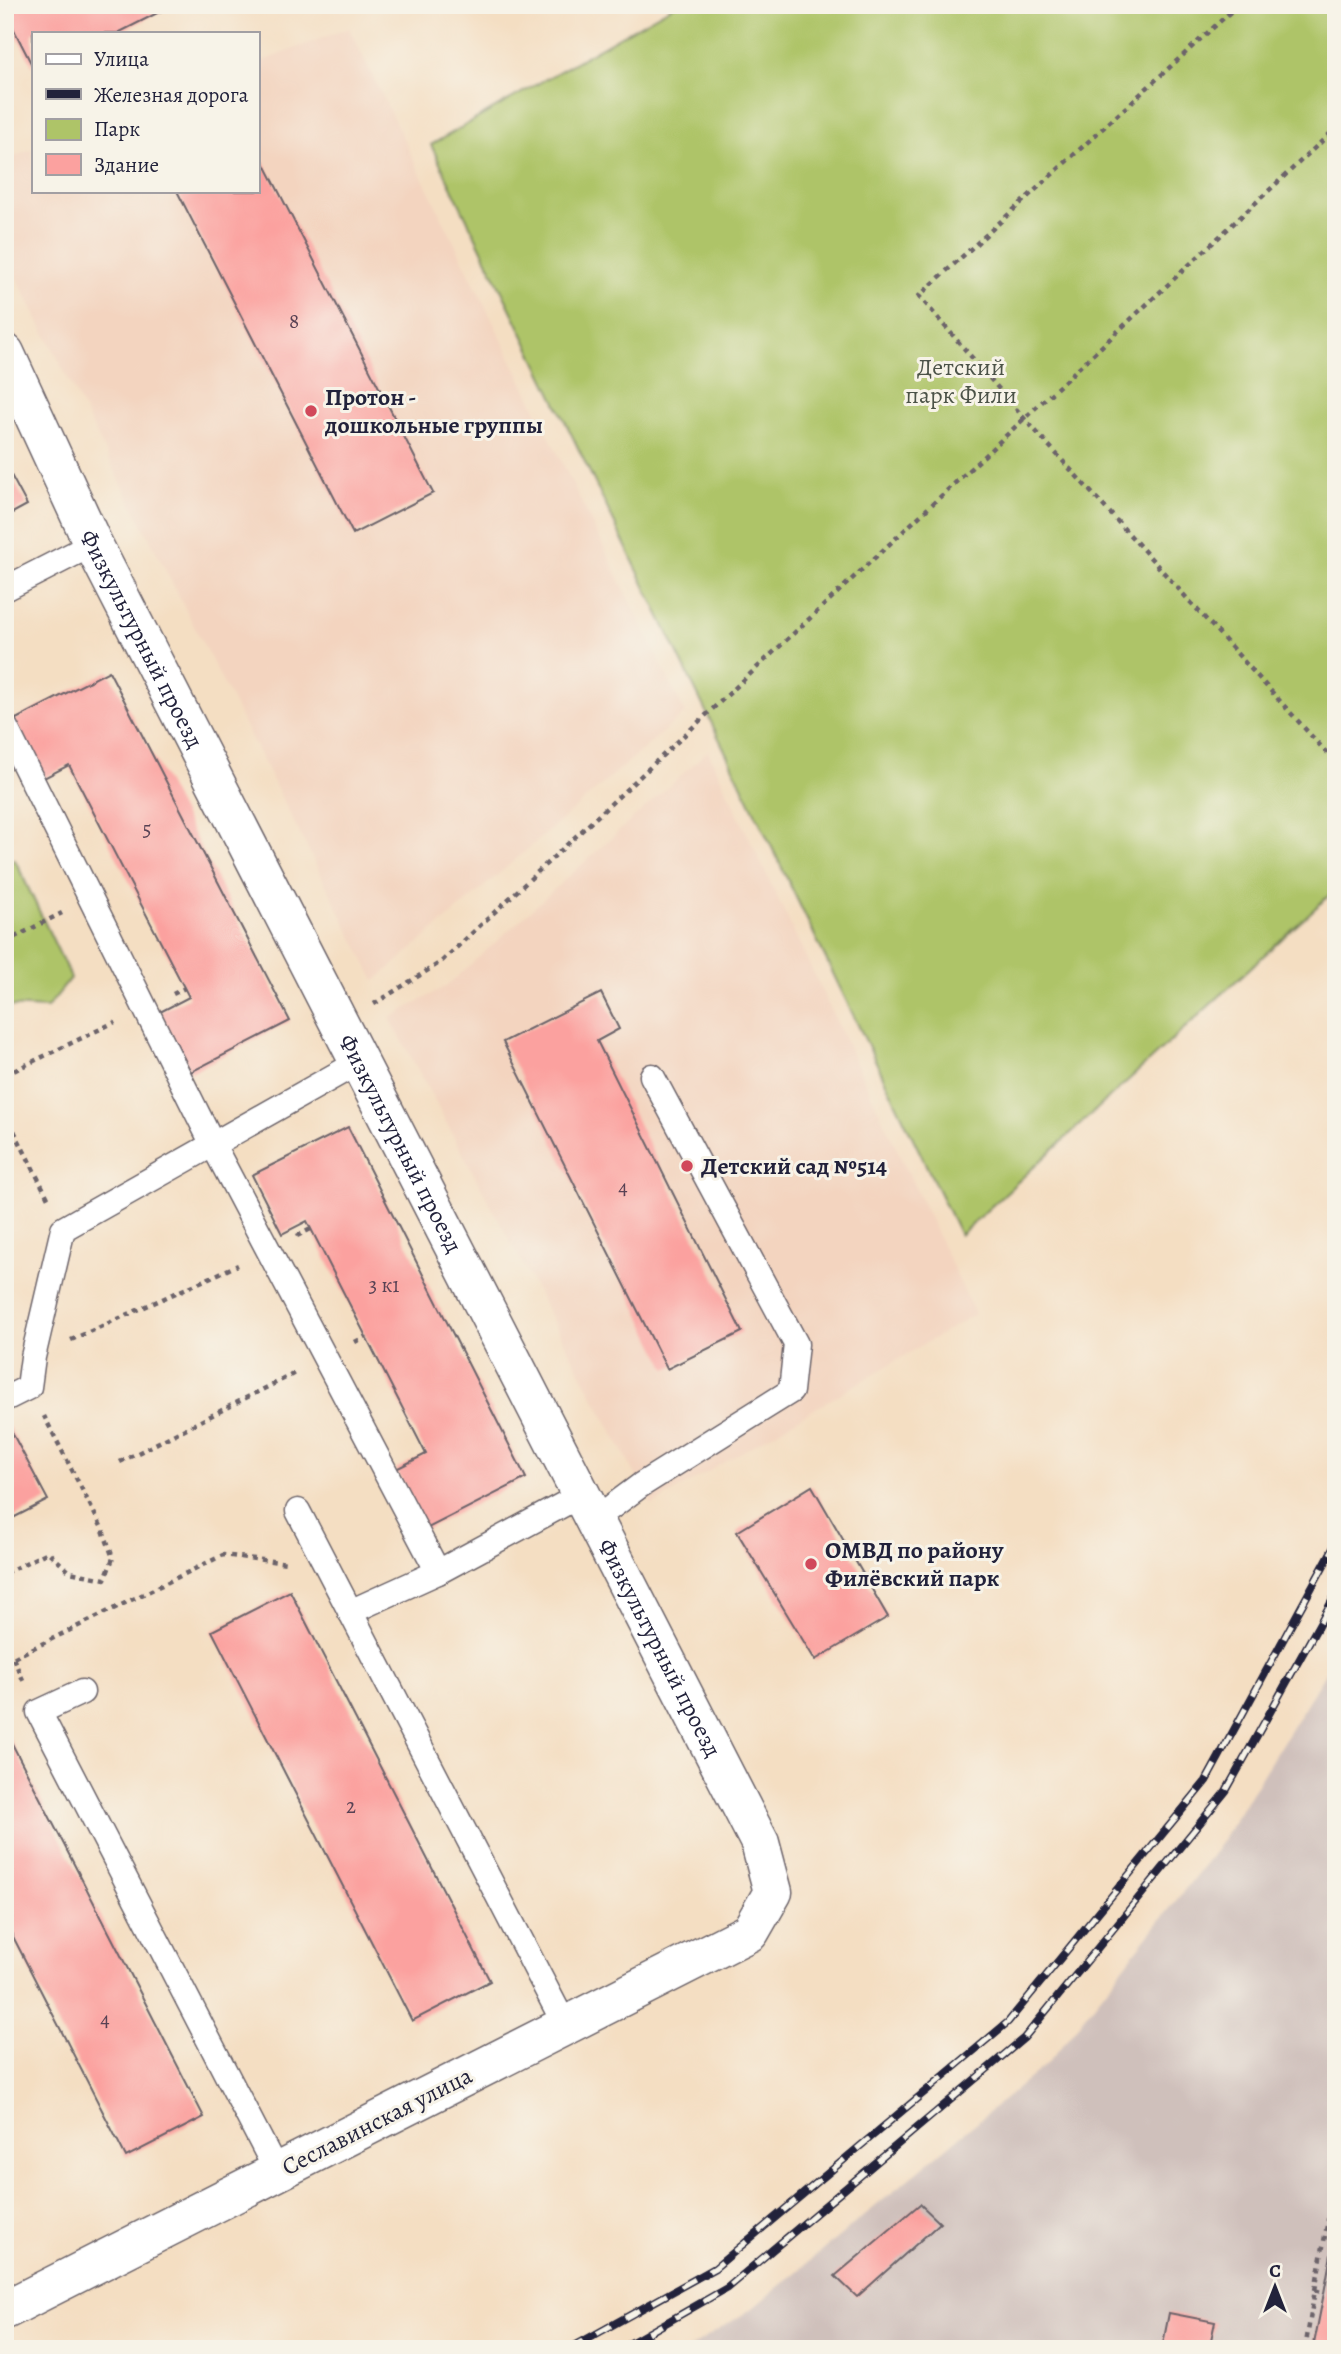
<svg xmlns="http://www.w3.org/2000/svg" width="1341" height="2354" font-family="Alegreya,serif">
	<rect width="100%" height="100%" fill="#f7f3e8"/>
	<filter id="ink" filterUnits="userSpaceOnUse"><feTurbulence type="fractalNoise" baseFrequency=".0143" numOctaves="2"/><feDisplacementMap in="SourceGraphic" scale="14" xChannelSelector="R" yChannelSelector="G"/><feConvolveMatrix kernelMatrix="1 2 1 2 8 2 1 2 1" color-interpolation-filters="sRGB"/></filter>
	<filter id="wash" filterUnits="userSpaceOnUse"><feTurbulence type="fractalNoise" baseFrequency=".00686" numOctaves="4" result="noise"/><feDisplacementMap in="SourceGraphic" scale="28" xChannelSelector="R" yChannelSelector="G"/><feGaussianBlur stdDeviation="1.57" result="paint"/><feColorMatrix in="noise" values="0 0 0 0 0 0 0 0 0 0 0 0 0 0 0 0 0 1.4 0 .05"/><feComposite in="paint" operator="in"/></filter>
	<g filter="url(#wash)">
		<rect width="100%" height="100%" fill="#f4dec2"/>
		<g fill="#f3d4bf">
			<path d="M349,28l336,685 -310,268 -370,-726v-95l28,-11v42h224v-128z"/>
			<path d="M708,751l267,563 -323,191 -262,-487 58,-33z"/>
		</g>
		<path fill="#cfc0bb" d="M1336,1656v693h-648l65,-41 295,-245 168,-213z"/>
		<g fill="#aec468" stroke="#687352" stroke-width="2">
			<path d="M675,5h661v884l-376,346 -529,-1090z"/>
			<path d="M15,860l56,118 -24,30 -42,-2v-145z"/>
		</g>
		<g id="blocks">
			<g fill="#fba19f">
				<path d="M5,5h168l-55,28h-85v34l-28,-55z"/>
				<path d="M257,149l176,344 -80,41 -176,-343h80z"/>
				<path d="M5,464l22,41 -22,12z"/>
				<path d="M109,671l181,350 -99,51 -31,-60 29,-15 -120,-232 -25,13 -30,-58z"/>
				<path d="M601,993l18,36 -22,12 145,291 -75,37 -164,-327z"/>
				<path d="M348,1127l178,351 -100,51 -30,-60 30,-15 -119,-233 -25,13 -30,-59z"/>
				<path d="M9,1427l39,73 -43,22v-93z"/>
				<path d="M812,1486l76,131 -73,43 -78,-128z"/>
				<path d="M290,1591l200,390 -78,40 -200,-390z"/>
				<path d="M5,1730l199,387 -78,40 -121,-236z"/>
				<path d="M920,2204l20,19 -83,74 -22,-21z"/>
				<path d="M1334,2238l2,111h-23l11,-56z"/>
				<path d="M1169,2313l46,9 -6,27h-47z"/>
			</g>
		</g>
	</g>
	<g filter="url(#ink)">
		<use href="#blocks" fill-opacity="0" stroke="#6c646a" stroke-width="2"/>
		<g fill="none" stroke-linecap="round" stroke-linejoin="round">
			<g stroke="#6c646a" stroke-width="27">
				<g id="service">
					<path d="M5,589l88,-45"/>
					<path d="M5,726l208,419 225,427"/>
					<path d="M5,1399l24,-12 4,-30 30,-128 296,-167"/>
					<path d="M298,1511l267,514"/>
					<path d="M594,1520l47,-35 150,-94 5,-47 -144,-268"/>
					<path d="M350,1612l88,-40 143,-77"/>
					<path d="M82,1692l-43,20 238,460"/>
				</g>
			</g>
			<g stroke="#6c646a" stroke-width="41">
				<g id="minor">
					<path id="s1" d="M5,353l88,191 667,1299 13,49 -23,40 -745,378"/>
				</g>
			</g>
			<g stroke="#6c646a" stroke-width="4.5" stroke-dasharray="5 5" stroke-linecap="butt">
				<path d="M1238,5l-319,291 105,122 312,345"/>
				<path d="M5,942l57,-29"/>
				<path d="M173,994l12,-6"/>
				<path d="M374,1004l67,-42 895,-834"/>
				<path d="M5,1075l110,-53"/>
				<path d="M5,1113l44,87"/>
				<path d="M297,1236l14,-7"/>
				<path d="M71,1340l167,-75"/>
				<path d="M355,1342l11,-6"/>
				<path d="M120,1462l177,-90"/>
				<path d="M5,1573l43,-21 22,20 35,7 8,-21 -10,-28 -59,-114"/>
				<path d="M13,1658l11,24"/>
				<path d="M5,1662l218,-107 64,8"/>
				<path d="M1315,2290l21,-114"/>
				<path d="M1305,2349l10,-59 9,3"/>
			</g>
			<use href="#service" stroke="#fff" stroke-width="24"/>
			<use href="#minor" stroke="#fff" stroke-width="38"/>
			<g stroke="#22223b" stroke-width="8">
				<g id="rail">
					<path d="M569,2349l146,-81 293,-246 198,-241 130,-238"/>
					<path d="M620,2349l107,-61 297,-250 202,-247 110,-197"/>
				</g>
			</g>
			<use href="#rail" stroke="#f7f3e8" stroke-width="5" stroke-dasharray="16" stroke-linecap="butt"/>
		</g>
	</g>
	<g fill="#d1495b" stroke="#f7f3e8" stroke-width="2.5">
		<circle cx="311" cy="411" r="7"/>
		<circle cx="687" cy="1166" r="7"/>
		<circle cx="811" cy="1564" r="7"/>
	</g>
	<g text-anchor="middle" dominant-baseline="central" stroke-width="6" stroke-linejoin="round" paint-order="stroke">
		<g font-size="21" fill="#584254">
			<text x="294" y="321">8</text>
			<text x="147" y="829">5</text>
			<text x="623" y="1187">4</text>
			<text x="384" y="1285">3 к1</text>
			<text x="351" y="1806">2</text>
			<text x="105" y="2019">4</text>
		</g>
		<g font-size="24" fill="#4c5348" stroke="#f7f3e8">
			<text x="961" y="367">Детский<tspan x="961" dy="28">парк Фили</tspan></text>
		</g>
		<g font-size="24" font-weight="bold" fill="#22223b" stroke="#f7f3e8" text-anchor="start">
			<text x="325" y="397">Протон -<tspan x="325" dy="28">дошкольные группы</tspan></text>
			<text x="701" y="1166">Детский сад №514</text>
			<text x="825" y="1550">ОМВД по району<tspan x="825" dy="28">Филёвский парк</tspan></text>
		</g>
		<g font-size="24" fill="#22223b" stroke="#f7f3e8">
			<text stroke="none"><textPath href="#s1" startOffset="317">Физкультурный проезд</textPath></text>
			<text stroke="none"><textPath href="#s1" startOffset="884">Физкультурный проезд</textPath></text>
			<text stroke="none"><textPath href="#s1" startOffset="1451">Физкультурный проезд</textPath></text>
			<text transform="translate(377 2121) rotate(-27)">Сеславинская улица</text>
		</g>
	</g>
	<rect width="1341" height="2354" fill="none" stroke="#f7f3e8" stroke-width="28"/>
	<rect x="32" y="32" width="228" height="161" fill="#f7f3e8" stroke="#a29fa3" stroke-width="2"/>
	<rect x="46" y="54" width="35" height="10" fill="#ffffff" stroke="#a29fa3" stroke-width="2"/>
	<text x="94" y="66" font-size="21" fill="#22223b">Улица</text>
	<rect x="46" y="89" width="35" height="10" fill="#22223b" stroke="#a29fa3" stroke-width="2"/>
	<text x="94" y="102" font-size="21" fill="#22223b">Железная дорога</text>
	<rect x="46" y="119" width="35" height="21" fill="#aec468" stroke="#a29fa3" stroke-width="2"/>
	<text x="94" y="136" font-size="21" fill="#22223b">Парк</text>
	<rect x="46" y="154" width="35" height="21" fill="#fba19f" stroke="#a29fa3" stroke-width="2"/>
	<text x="94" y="172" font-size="21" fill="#22223b">Здание</text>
	<g transform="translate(1275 2287)" stroke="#f7f3e8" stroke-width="5" paint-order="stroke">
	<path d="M0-5L12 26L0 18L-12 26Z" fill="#22223b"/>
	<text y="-10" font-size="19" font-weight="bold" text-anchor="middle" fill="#22223b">С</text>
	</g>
</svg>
